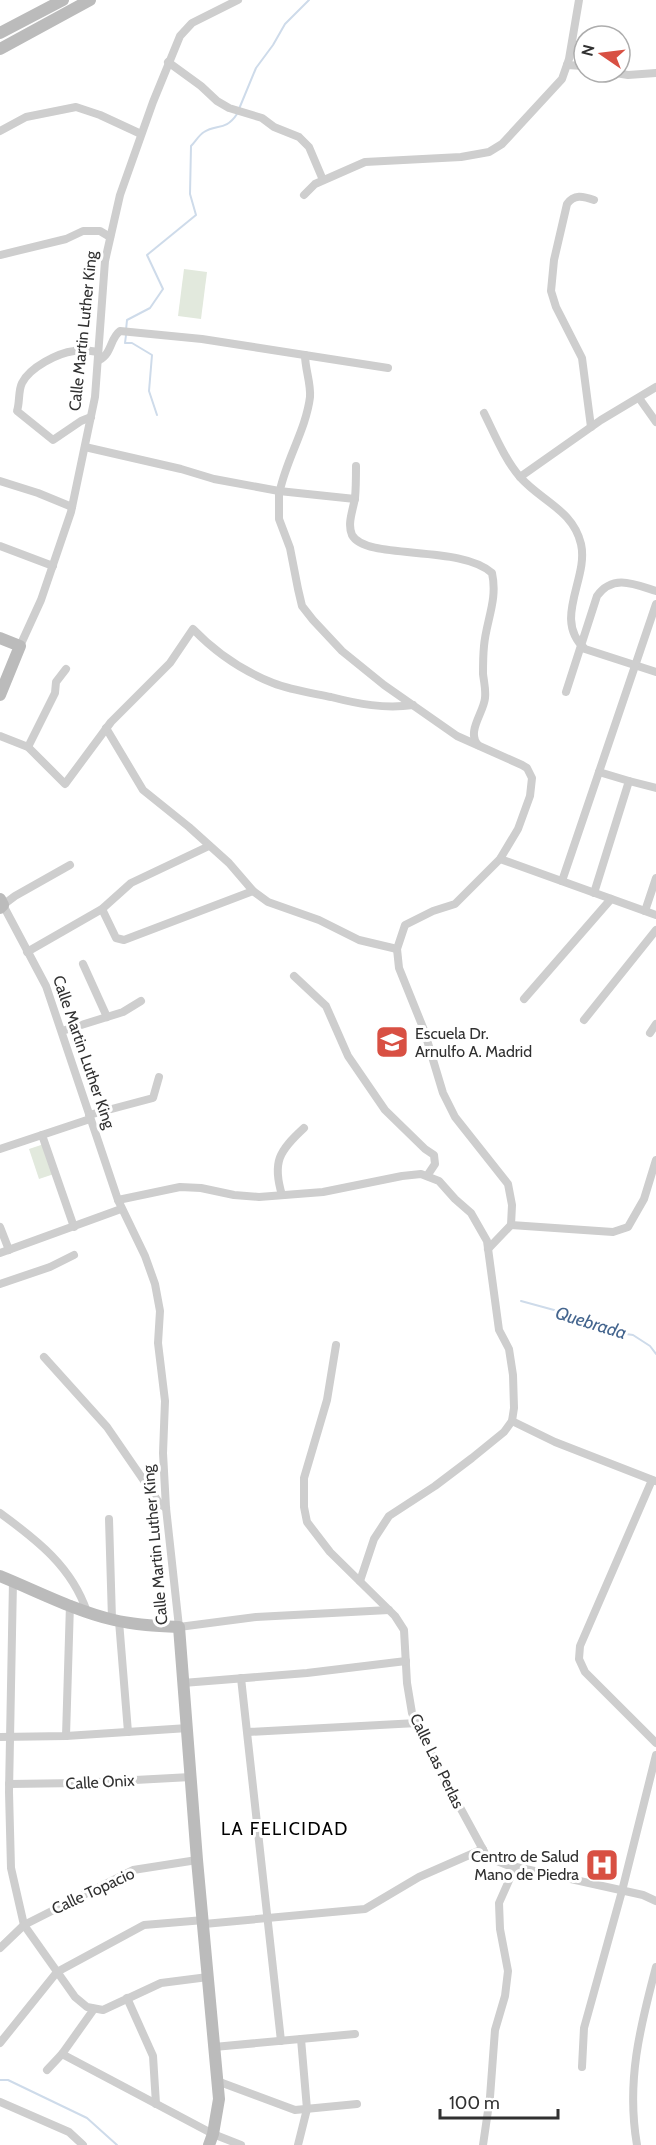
<svg xmlns="http://www.w3.org/2000/svg" width="656" height="2145" font-family="Cabin,sans-serif">
	<rect width="100%" height="100%" fill="#fff"/>
	<g fill="#e2e9dd">
		<path d="M184,269l23,3 -6,47 -23,-3z"/>
		<path d="M44,1144l10,30 -15,5 -10,-30z"/>
	</g>
	<g fill="none" stroke-linecap="round" stroke-linejoin="round">
		<g stroke="#cedbea" stroke-width="2">
			<path d="M239,109l17,-41 17,-23 12,-21 24,-24"/>
			<path d="M126,330l1,-10 23,-12 13,-19 -16,-34 49,-40 -6,-21 1,-48c4,-4 8,-11 13,-14 12,-8 22,-1 33,-18"/>
			<path d="M126,335l-1,8h7l20,12 -3,36 8,24"/>
			<path d="M521,1301l66,18 9,3 17,10 20,3 17,11 6,8"/>
			<path d="M0,2080h8l79,38 30,27"/>
		</g>
		<g stroke="#cecece" stroke-width="8">
			<path d="M168,62l33,24 16,15 12,7 33,10 12,9 25,10 10,10 14,33"/>
			<path d="M567,65l17,1"/>
			<path d="M609,72l19,3 28,-2"/>
			<path d="M0,131l26,-14 50,-10 24,8 41,19"/>
			<path d="M304,195l11,-11 50,-22 96,-5 28,-5 13,-8 60,-65 7,-20 10,-59"/>
			<path d="M0,255l66,-16 17,-8h17l10,6"/>
			<path d="M99,360c13,-6 11,-22 21,-29l82,8 186,29"/>
			<path d="M639,398l17,24"/>
			<path d="M484,413c10,20 21,47 36,64 21,24 53,33 61,67 8,35 -29,75 4,105l71,23"/>
			<path d="M91,417l-10,4 -28,19 -36,-29c3,-9 1,-20 5,-28 8,-16 36,-30 52,-32 8,-2 17,0 24,1"/>
			<path d="M591,427l-9,-69 -26,-51 -5,-16 3,-31 13,-56c7,-10 16,-8 27,-4"/>
			<path d="M85,447l96,22 33,10 65,12 76,8"/>
			<path d="M356,466c0,11 0,22 -1,32 -2,12 -8,26 -3,37 14,26 108,9 140,38 6,27 -6,48 -8,73 -1,10 -1,19 -1,28 1,8 3,16 2,24 -1,14 -19,34 -7,47"/>
			<path d="M520,477l81,-57 55,-33"/>
			<path d="M0,481l38,12 34,14"/>
			<path d="M280,490c7,-32 26,-61 30,-93 1,-14 -5,-28 -5,-42"/>
			<path d="M279,491v28l11,29 8,41 4,17 11,14 29,31 42,34 73,51 65,29 5,3 5,10 -2,18 -12,33 -18,30 -45,45 -22,7 -28,14 -8,24 2,19 25,62 19,63 12,24 53,67 4,21 -1,20 -23,24"/>
			<path d="M0,546l53,20"/>
			<path d="M20,646l21,-46 30,-88 24,-115 10,-136 15,-66 33,-93 27,-66 12,-13 46,-23"/>
			<path d="M566,692l31,-96c16,-22 37,-12 59,-5"/>
			<path d="M106,728l37,62 46,37 40,36 24,28 15,11 51,18 40,20 38,9"/>
			<path d="M0,736l28,11 37,37 46,-62 59,-59 23,-34c22,23 50,42 80,54 18,7 39,10 58,14 27,7 54,12 82,8"/>
			<path d="M28,747l27,-54 1,-11 10,-13"/>
			<path d="M629,781l27,7"/>
			<path d="M500,859l156,56"/>
			<path d="M70,865l-55,31 -12,9 43,81 72,214 27,56 10,28 5,27 -2,32 7,58 -2,52 3,55 13,119 77,-10 133,-7"/>
			<path d="M562,881l94,-277"/>
			<path d="M594,893l35,-112 -30,-9"/>
			<path d="M102,909l14,29 8,2 129,-49"/>
			<path d="M645,911l11,-33"/>
			<path d="M27,952l75,-43 29,-26 78,-37"/>
			<path d="M83,964l24,53"/>
			<path d="M294,976l32,30 22,50 37,54 40,39 9,6 1,9 -8,12"/>
			<path d="M524,999l87,-100"/>
			<path d="M584,1020l72,-90"/>
			<path d="M62,1031l61,-19 18,-11"/>
			<path d="M650,1033l6,-9"/>
			<path d="M89,1115l64,-17 6,-21"/>
			<path d="M42,1135l32,92"/>
			<path d="M0,1149l90,-30"/>
			<path d="M282,1195c-10,-33 -3,-44 22,-67"/>
			<path d="M118,1200l62,-13 21,1 33,7 25,2 64,-5 79,-16 19,-2 18,7 16,18 16,14 16,28 12,89 10,19 4,26 1,33 -2,13 -8,11 -32,26 -37,28 -46,30 -15,23 -14,42"/>
			<path d="M511,1225l102,7 15,-5 16,-28 12,-39"/>
			<path d="M0,1227l9,23"/>
			<path d="M0,1253l121,-44"/>
			<path d="M0,1284l50,-17 24,-12"/>
			<path d="M336,1345l-9,55 -23,78v29l3,15 23,30 65,64 9,14 3,53 5,30 25,52 50,92 20,8 136,30 13,6"/>
			<path d="M44,1357l63,70 53,77 6,4"/>
			<path d="M512,1421l43,21 100,39"/>
			<path d="M652,1480l-72,166 -1,13 6,13 71,71"/>
			<path d="M0,1513c37,27 72,54 87,99"/>
			<path d="M109,1519l3,100"/>
			<path d="M13,1581l-4,211 2,76 13,57 51,72 12,10 16,3 58,-27 47,-6"/>
			<path d="M119,1621l9,111"/>
			<path d="M241,1678l40,363"/>
			<path d="M183,1683l124,-10 99,-12"/>
			<path d="M248,1732l169,-9"/>
			<path d="M66,1736l4,-132"/>
			<path d="M0,1737l66,-1 122,-8"/>
			<path d="M9,1784l70,-1 112,-6"/>
			<path d="M204,1924l161,-15 54,-32 64,-28"/>
			<path d="M0,1948l24,-23 109,-55 64,-10"/>
			<path d="M127,1998l26,58 3,48"/>
			<path d="M0,2043l57,-71 87,-47 60,-5"/>
			<path d="M214,2047l141,-13"/>
			<path d="M62,2054l151,80 28,11"/>
			<path d="M582,2067l2,-39 38,-137 34,-136"/>
			<path d="M47,2070l15,-16 32,-45"/>
			<path d="M217,2081l78,29 62,-6"/>
			<path d="M0,2102l69,30 14,13"/>
			<path d="M298,2145l9,-36 -6,-70"/>
			<path d="M483,2145l7,-48 5,-67 10,-34 3,-25 -8,-42 -1,-26 16,-36"/>
			<path d="M637,2145c-11,-63 3,-118 19,-178"/>
		</g>
		<g stroke="#bbb" stroke-width="12">
			<path d="M0,33l63,-33"/>
			<path d="M0,49l90,-49"/>
			<path d="M0,638l20,8 -20,49"/>
			<path d="M0,899l3,6 -3,3"/>
			<path d="M0,1576c37,15 75,35 114,44 21,5 43,6 65,7l18,233 22,239 -6,35 -4,11"/>
		</g>
	</g>
	<defs>
		<g id="school-square" transform="scale(1.725)"><rect x="-9" y="-9" width="18" height="18" rx="4" fill="#d85043" stroke="#fff"/><path d="M0-5L7-2L0 1L-7-2ZM-4 1L0 2.5L4 1V4Q0 6-4 4Z" fill="#fff"/></g>
		<g id="hospital-square" transform="scale(1.725)"><rect x="-9" y="-9" width="18" height="18" rx="4" fill="#d85043" stroke="#fff"/><path d="M-5-5h3v3.5h4V-5h3V5h-3V1.5h-4V5h-3Z" fill="#fff"/></g>
	</defs>
	<g fill-rule="evenodd">
		<use href="#school-square" x="392" y="1042"/>
		<use href="#hospital-square" x="602" y="1865"/>
	</g>
	<g text-anchor="middle" dominant-baseline="central" stroke-width="6" stroke-linejoin="round" paint-order="stroke">
		<g font-size="16" fill="#313131" stroke="#fff">
			<text transform="translate(83 331) rotate(-84)">Calle Martin Luther King</text>
			<text transform="translate(84 1052) rotate(71)">Calle Martin Luther King</text>
			<text transform="translate(155 1545) rotate(-95)">Calle Martin Luther King</text>
			<text transform="translate(437 1761) rotate(64)">Calle Las Perlas</text>
			<text transform="translate(100 1782) rotate(-3)">Calle Onix</text>
			<text transform="translate(93 1891) rotate(-25)">Calle Topacio</text>
		</g>
		<g font-size="16" fill="#313131" stroke="#fff" text-anchor="start">
			<text x="415" y="1033">Escuela Dr.<tspan x="415" dy="18">Arnulfo A. Madrid</tspan></text>
			<text x="579" y="1856" text-anchor="end">Centro de Salud<tspan x="579" dy="18">Mano de Piedra</tspan></text>
		</g>
		<g font-size="18" font-style="italic" fill="#44658e" stroke="#fff">
			<text transform="translate(591 1323) rotate(17)">Quebrada</text>
		</g>
		<g font-size="18" letter-spacing="1.5" fill="#000" stroke="#fff">
			<text x="285" y="1829">LA FELICIDAD</text>
		</g>
	</g>
	<g transform="translate(602 54) rotate(284)"><circle r="28" fill="#ffffff" stroke="#adadad" stroke-width="1.5"/>
	<path d="M0-4.5L10 22L0 15L-10 22Z" fill="#d85043"/>
	<text y="-9" font-size="16" font-weight="bold" text-anchor="middle" fill="#313131">N</text>
	</g>
	<path d="M440 2109v9h118v-9" fill="none" stroke="#313131" stroke-width="3"/>
	<text x="449" y="2109" font-size="18" fill="#313131" stroke="#ffffff" stroke-width="4.5" paint-order="stroke">100 m</text>
</svg>
